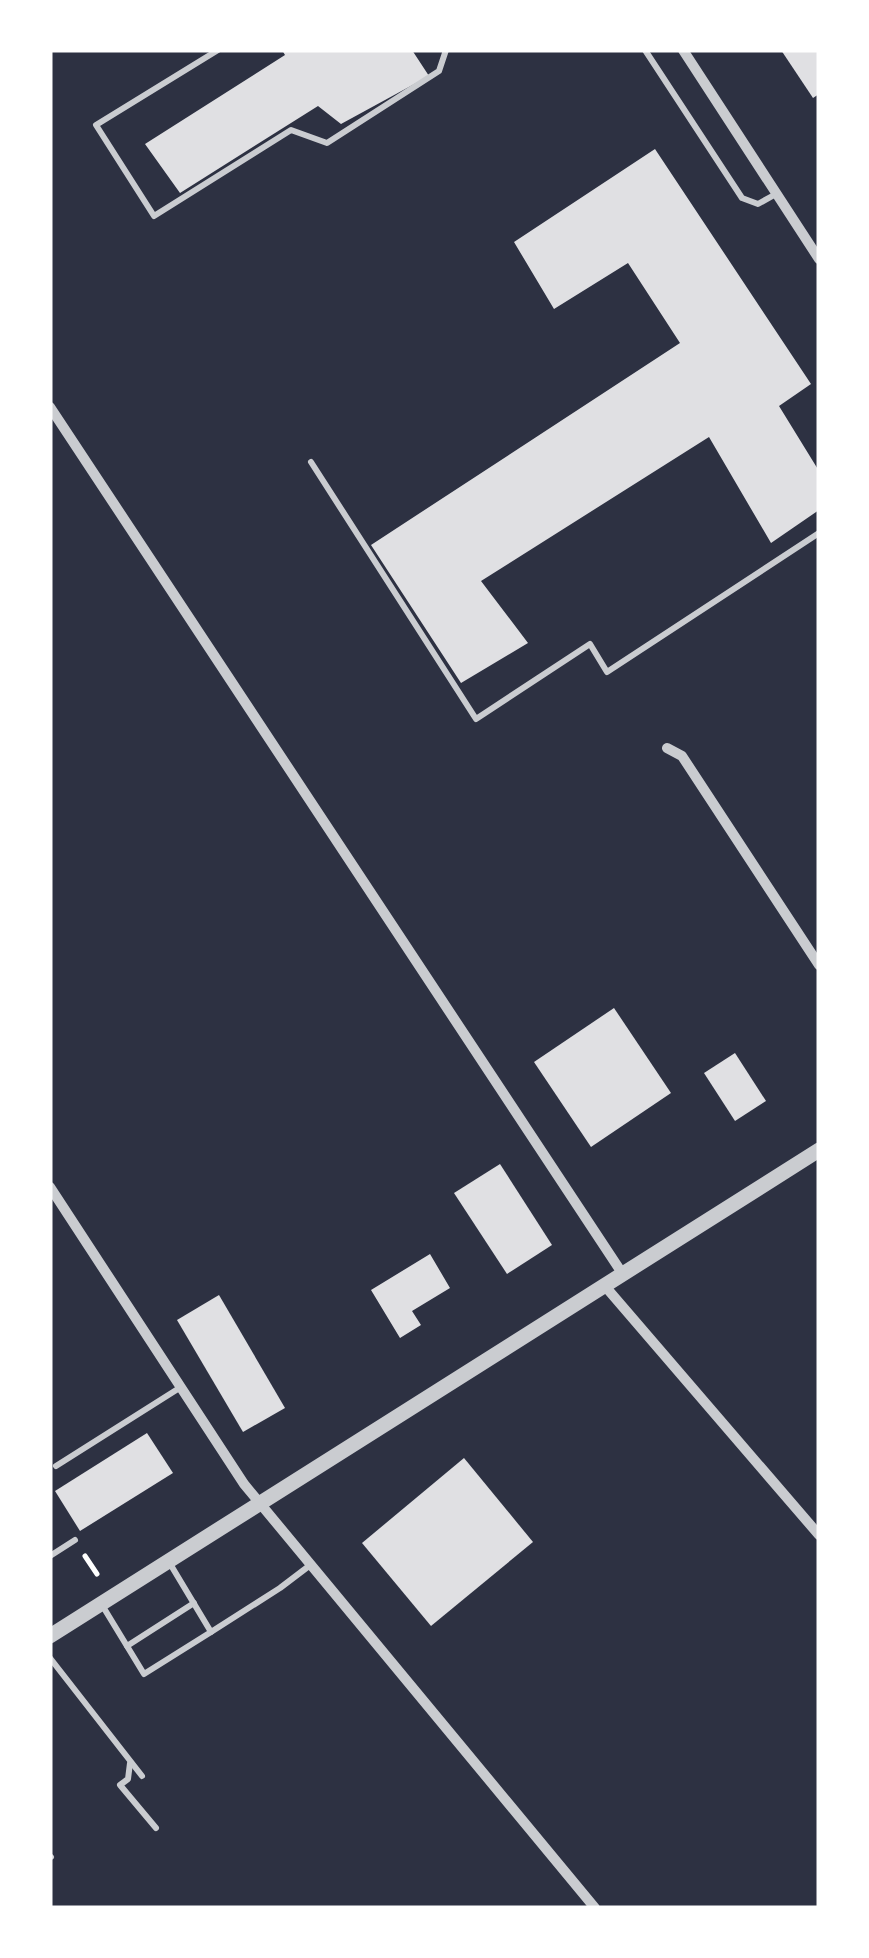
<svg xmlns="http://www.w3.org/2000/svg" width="869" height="1958" font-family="'Source Serif 4',serif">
	<rect width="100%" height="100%" fill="#2d3142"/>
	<g fill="#e0e0e3">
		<path d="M282,50h130l17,26 -88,48 -23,-18 -138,87 -35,-49 140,-89z"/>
		<path d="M781,50h38v44l-6,4z"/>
		<path d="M655,149l156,235 -32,22 40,65v39l-48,33 -62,-106 -228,144 47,62 -67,40 -90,-138 309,-202 -52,-80 -74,46 -40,-67z"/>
		<path d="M614,1008l57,85 -80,54 -57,-85z"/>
		<path d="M735,1053l31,48 -31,20 -31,-48z"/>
		<path d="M500,1164l52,81 -45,29 -53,-81z"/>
		<path d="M430,1254l20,34 -38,23 9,14 -21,13 -29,-48z"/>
		<path d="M219,1295l66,113 -42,24 -66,-112z"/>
		<path d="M147,1433l26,40 -93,58 -25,-40z"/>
		<path d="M464,1458l69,84 -102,84 -69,-83z"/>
	</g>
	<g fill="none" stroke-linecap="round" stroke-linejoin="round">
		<path stroke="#fff" stroke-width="5" d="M85,1556l12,18"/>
		<g stroke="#caccd0" stroke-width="6">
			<path d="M218,50l-122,75 58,91 137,-86 36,13 112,-72 7,-21"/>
			<path d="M645,50l97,148 16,6 18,-10"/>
			<path d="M311,462l165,257 114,-75 17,28 212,-139"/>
			<path d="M56,1466l125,-79"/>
			<path d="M50,1556l25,-16"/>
			<path d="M102,1605l42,69 67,-42 -42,-70"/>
			<path d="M211,1632l69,-44 29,-22"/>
			<path d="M127,1646l67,-43"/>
			<path d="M50,1658l92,118"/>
			<path d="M130,1763l-2,16 -8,6 36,43"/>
			<path d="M50,1856l1,1"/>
		</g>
		<g stroke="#caccd0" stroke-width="10">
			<path d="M683,50l136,209"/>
			<path d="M50,407l572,866"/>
			<path d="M667,748l15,8 137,209"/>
			<path d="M50,1187l194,297 351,424"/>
			<path d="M604,1285l215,250"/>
		</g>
		<path stroke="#caccd0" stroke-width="15" d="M50,1636l769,-486"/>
	</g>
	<rect width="869" height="1958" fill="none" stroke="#ffffff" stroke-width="105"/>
</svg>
